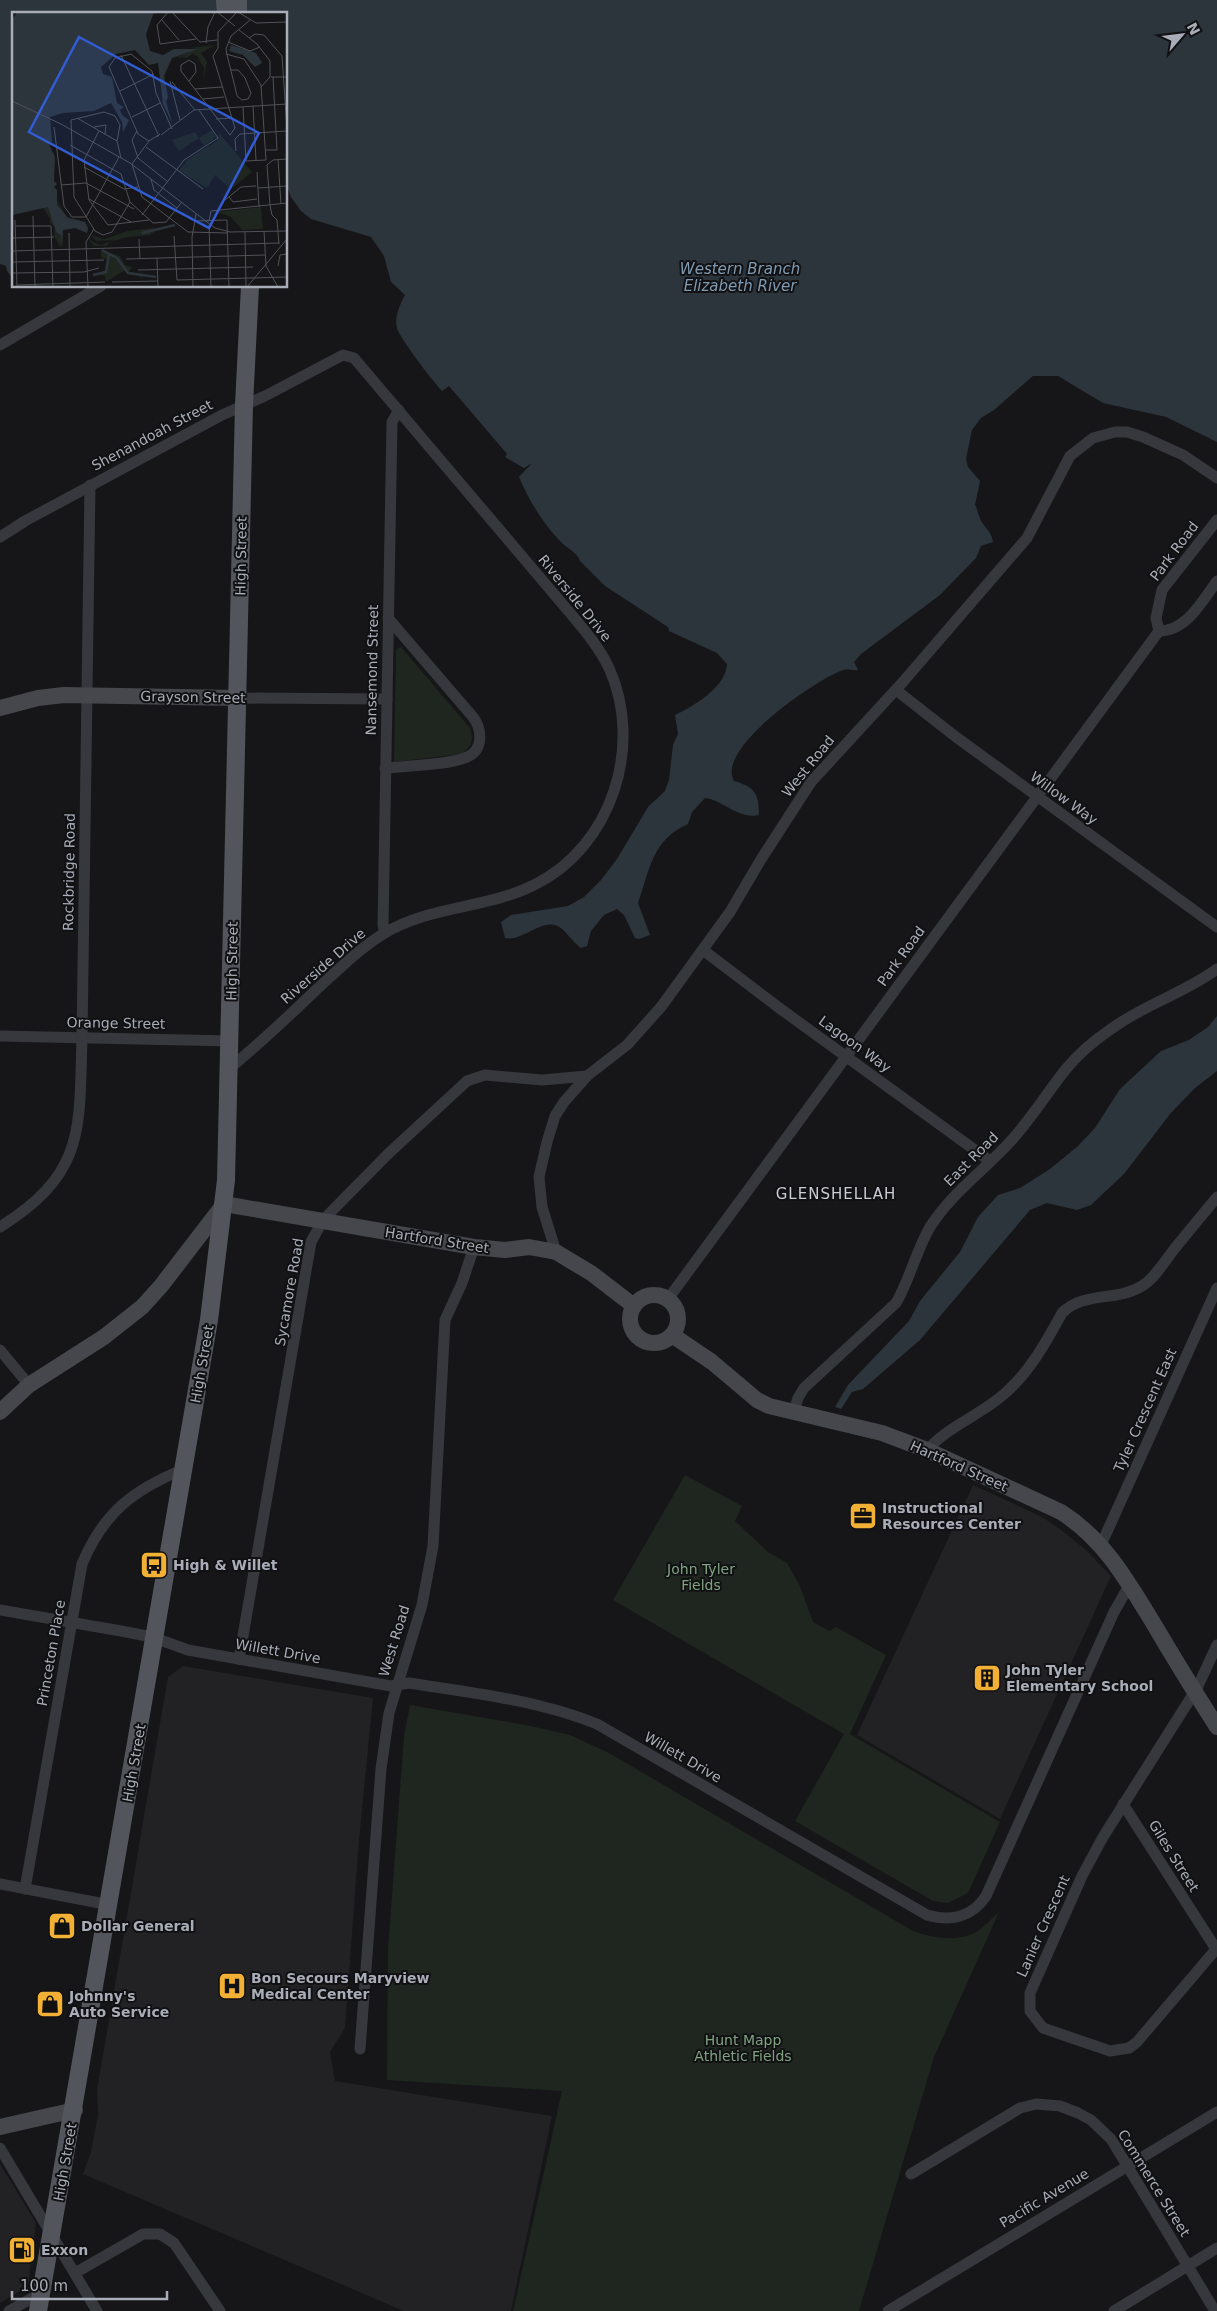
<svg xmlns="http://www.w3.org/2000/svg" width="1217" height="2311" font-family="'DejaVu Sans',sans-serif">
	<rect width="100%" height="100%" fill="#161618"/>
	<g fill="#222225">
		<path d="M973,1485l69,32 18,12 26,21 25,26 -111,243 -143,-84z"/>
		<path d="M183,1666l190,32 -14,142 -14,188 -15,24 5,29 217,35 -41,195h-107l-321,-137 8,-22 7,-37 -1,-25 71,-413z"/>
		<path d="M0,2164l36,59 -8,63 -28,17z"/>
	</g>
	<g fill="#1e261f">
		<path d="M401,647l69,81c4,13 2,18 -9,26l-67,8 2,-113z"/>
		<path d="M685,1475l57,31 -7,15 33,31 19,11 13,23 13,36 16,9 7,-4 50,28 -36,79 150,88 -32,71 -20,10 -15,-2 -138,-80 49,-87 -231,-134z"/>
		<path d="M410,1705l121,21 39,9 39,18 304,178c20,7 45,12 65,0 7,-5 14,-13 21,-19l-65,145 -75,254h-346l49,-220 -175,-11 1,-131 16,-213z"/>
	</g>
	<g fill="#2c353c">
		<path d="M0,0h1217v442l-51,-25 -63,-14 -45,-27h-25l-39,34 -13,8 -9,12 -6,29 2,8 12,14 -5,24c3,4 2,7 4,11 3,10 13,15 14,26l-12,4 -5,12 -36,37 -79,59 -7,8 4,8c-6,1 -9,-2 -15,0 -26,9 -128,78 -109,111 20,6 25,11 25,34 -20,5 -36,-15 -54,-17l-13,14 -4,12c-36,16 -38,45 -50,79l12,32 -11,4 -4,-1 -11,-23 -7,-6 -13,6 -13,16 -4,15 -6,2c-8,-6 -13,-14 -20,-20 -18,-13 -37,14 -56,10l-4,-16 10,-7 57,-9 16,-9 17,-17 16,-21 31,-52 17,-16 4,-11 4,-35 5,-11 -3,-19c19,-9 51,-28 52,-51l-10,-11 -48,-22 -1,-4 -63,-41 -25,-25c-3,-9 -12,-12 -19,-19 -17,-17 -33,-43 -42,-65l13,-14 -8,5 -19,-11 2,-3 -58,-68 -7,5c-8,-8 -43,-54 -45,-63 -3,-10 3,-24 8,-33l-14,-13 -7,-26 -13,-19 -60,-18 -10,-8 -10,-14 -5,-13v-170h-272v266l-7,-9 -1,-5 -6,-2z"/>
		<path d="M1217,1016v55l-22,17 -25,26 -46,60 -33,31 -14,5 -30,-7 -17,7 -110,130 -57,49 -11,3 -11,17 -6,-2 13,-22 61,-64 11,-20 40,-49 18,-35 20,-22 22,-7 30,-19 28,-23 17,-18 25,-39 41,-38 28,-11 19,-13z"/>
	</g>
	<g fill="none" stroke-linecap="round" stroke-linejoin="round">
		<g stroke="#37383d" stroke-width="11">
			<path d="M0,345l101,-59"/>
			<path d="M0,537l25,-16 197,-106 43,-19 78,-41 11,3 211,249c16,19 33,38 44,61 35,77 3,179 -75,217 -48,24 -103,20 -151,49 -24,15 -45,36 -66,55 -28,27 -57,54 -87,79"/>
			<path d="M1159,631l-3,-13 6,-28 55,-70"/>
			<path d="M1159,631c28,0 44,-31 58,-50"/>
			<path d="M896,690l60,47 261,190"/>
			<path d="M237,698l150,1"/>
			<path d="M385,768c21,-2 65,-3 82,-11 17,-7 15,-28 6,-40l-85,-99"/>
			<path d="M385,933l-2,-8 9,-503 7,-12"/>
			<path d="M703,950l79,60 208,151"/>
			<path d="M0,1036l231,5"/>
			<path d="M0,1227c86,-54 79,-97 82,-190l8,-552"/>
			<path d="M556,1252l-14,-45 -3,-30 8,-35 8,-26 9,-14 23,-26 40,-31 34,-38 69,-95 30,-51 51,-79 91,-99 125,-145 43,-82 23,-18 22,-6h12l16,5 40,18 34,23"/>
			<path d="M668,1299l491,-668"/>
			<path d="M0,1350l29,35"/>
			<path d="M793,1413l5,-15 6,-10 92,-85c14,-24 20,-52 34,-76 21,-33 52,-55 78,-83 22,-23 38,-50 58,-75 13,-16 29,-29 45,-40 34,-25 74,-36 106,-60"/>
			<path d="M927,1450c20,-22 48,-33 71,-51 29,-22 47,-55 64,-86 22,-22 54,-11 80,-27 13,-8 23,-25 33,-38 14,-17 28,-34 42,-51"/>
			<path d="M1101,1545l116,-257"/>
			<path d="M0,1610l121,21 31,6 36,13 203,36 18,-3c64,10 128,17 188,41l330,191c24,7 45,2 59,-19l128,-284 16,-28"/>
			<path d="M1217,1645l-20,43 -94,149 -21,39 -52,117v18l13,17 67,23 19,-3 8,-6 80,-94"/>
			<path d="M239,1659l72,-417 12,-22 65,-66 79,-73 18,-6 57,5 45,-4"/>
			<path d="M1123,1804l93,145"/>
			<path d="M0,1884l110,21"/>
			<path d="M25,1889l57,-325c22,-52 51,-74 102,-95"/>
			<path d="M360,2049l21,-280 8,-56 33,-108 11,-59 12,-226 17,-37 12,-36"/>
			<path d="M0,2148l97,163"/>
			<path d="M911,2174l109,-66 16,-4 24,2 18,7 13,7 20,19 104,172"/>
			<path d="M75,2273l68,-39h17l14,9 46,68"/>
			<path d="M9,2311l32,-18"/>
			<path d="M888,2311l329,-199"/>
			<path d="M1114,2311l103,-63"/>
		</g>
		<g stroke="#45474d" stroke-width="16">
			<path d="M0,708l38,-10 26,-3 173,3"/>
			<circle cx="654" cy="1319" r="24"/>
			<path d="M672,1335l40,27 45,38 12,6 113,27 45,17 134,62c44,28 67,70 94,114 20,34 41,68 62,101"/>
			<path d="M0,1412l29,-27 75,-48 38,-30 19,-21 63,-82 250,43 31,3 24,-3 27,5 35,21 43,33"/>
			<path d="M0,2127l75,-17"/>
		</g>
		<g stroke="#53555c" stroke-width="18">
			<path d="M225,0l1,14"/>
			<path d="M238,0v14"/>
			<path d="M38,2311l171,-991 17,-140 18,-775 6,-119"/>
		</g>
	</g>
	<defs>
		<g id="office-square" transform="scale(1.4375)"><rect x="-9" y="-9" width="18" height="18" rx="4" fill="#f2b134" stroke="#111113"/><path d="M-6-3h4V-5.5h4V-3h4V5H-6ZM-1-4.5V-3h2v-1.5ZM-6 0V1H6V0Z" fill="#111"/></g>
		<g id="bus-square" transform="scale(1.4375)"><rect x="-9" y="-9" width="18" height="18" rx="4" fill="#f2b134" stroke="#111113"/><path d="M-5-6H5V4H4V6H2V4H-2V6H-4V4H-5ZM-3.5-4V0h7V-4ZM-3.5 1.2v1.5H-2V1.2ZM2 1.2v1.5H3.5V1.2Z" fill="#111"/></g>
		<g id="building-square" transform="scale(1.4375)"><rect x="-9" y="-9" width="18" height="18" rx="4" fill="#f2b134" stroke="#111113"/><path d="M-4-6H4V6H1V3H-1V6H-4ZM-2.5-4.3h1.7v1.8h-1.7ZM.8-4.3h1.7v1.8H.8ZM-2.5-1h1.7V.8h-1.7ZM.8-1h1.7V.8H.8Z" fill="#111"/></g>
		<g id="shop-square" transform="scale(1.4375)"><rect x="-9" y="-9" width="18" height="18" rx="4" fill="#f2b134" stroke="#111113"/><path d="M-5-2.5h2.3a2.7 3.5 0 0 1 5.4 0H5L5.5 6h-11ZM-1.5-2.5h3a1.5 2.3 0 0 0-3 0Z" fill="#111"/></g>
		<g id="hospital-square" transform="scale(1.4375)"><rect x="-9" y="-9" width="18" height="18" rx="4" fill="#f2b134" stroke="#111113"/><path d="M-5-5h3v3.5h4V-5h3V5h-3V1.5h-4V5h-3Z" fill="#111"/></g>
		<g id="fuel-square" transform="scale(1.4375)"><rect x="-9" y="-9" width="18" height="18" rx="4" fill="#f2b134" stroke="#111113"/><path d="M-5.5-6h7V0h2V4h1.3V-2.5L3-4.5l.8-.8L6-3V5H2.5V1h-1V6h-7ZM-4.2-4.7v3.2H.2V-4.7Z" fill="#111"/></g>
	</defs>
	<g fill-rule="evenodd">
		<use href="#office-square" x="863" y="1516"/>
		<use href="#bus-square" x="154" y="1565"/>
		<use href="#building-square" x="987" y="1678"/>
		<use href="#shop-square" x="62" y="1926"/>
		<use href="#hospital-square" x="232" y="1986"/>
		<use href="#shop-square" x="50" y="2004"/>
		<use href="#fuel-square" x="22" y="2250"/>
	</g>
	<g text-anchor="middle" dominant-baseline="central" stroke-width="4" stroke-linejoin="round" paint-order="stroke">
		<g font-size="14" fill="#a8adb8" stroke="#111113">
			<text transform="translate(152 435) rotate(-28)">Shenandoah Street</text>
			<text transform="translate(1174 551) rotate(-53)">Park Road</text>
			<text transform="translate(241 556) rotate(-89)">High Street</text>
			<text transform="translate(575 598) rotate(51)">Riverside Drive</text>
			<text transform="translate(372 670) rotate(-89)">Nansemond Street</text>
			<text transform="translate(193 697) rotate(1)">Grayson Street</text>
			<text transform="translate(808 766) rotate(-51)">West Road</text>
			<text transform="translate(1064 798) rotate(36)">Willow Way</text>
			<text transform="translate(69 872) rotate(-89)">Rockbridge Road</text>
			<text transform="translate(901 956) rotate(-54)">Park Road</text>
			<text transform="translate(232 961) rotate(-89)">High Street</text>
			<text transform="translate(323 966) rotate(-41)">Riverside Drive</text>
			<text transform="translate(116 1023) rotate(1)">Orange Street</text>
			<text transform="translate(855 1044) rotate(36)">Lagoon Way</text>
			<text transform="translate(971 1159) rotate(-45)">East Road</text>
			<text transform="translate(437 1240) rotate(9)">Hartford Street</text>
			<text transform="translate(289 1292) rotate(-80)">Sycamore Road</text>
			<text transform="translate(202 1364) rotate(-80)">High Street</text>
			<text transform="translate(1145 1410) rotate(-66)">Tyler Crescent East</text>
			<text transform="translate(959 1466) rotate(24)">Hartford Street</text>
			<text transform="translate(394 1641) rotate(-73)">West Road</text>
			<text transform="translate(278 1651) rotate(10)">Willett Drive</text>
			<text transform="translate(51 1653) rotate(-80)">Princeton Place</text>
			<text transform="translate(683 1757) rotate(30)">Willett Drive</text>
			<text transform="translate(134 1763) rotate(-80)">High Street</text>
			<text transform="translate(1174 1856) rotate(58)">Giles Street</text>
			<text transform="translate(1043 1926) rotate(-66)">Lanier Crescent</text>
			<text transform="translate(65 2162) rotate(-80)">High Street</text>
			<text transform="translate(1154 2183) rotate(58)">Commerce Street</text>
			<text transform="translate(1044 2198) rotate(-31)">Pacific Avenue</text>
		</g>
		<g font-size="14" font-weight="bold" fill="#a8adb8" stroke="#111113" text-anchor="start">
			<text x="882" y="1508">Instructional<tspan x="882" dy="16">Resources Center</tspan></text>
			<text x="173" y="1565">High &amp; Willet</text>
			<text x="1006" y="1670">John Tyler<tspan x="1006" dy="16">Elementary School</tspan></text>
			<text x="81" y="1926">Dollar General</text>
			<text x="251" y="1978">Bon Secours Maryview<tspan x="251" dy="16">Medical Center</tspan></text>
			<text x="69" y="1996">Johnny's<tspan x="69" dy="16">Auto Service</tspan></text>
			<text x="41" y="2250">Exxon</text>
		</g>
		<g font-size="14" fill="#7fa381" stroke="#111113">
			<text x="701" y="1569">John Tyler<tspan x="701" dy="16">Fields</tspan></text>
			<text x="743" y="2040">Hunt Mapp<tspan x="743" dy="16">Athletic Fields</tspan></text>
		</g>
		<g font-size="15" font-style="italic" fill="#7f9bb3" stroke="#111113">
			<text x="740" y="269">Western Branch<tspan x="740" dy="17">Elizabeth River</tspan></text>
		</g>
		<g font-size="15" letter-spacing="1" fill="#c9ccd4" stroke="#111113">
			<text x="836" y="1194">GLENSHELLAH</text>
		</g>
	</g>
	<g transform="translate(12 12)">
		<rect width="275" height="275" fill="#161618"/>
		<path d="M203,33l-14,8 6,9 -4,18 1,-12 -7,-12 -5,-2 -5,4 -11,-1 22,-8 -8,-1zM200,118l4,7 -12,9 -5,-8 -20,13 -7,-11 23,-8 4,6zM207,121l33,39 -21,17 -16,-14 -8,13 -28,-17 9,-12 29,-18zM44,187l11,18 18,5 3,6 -1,5 -12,-5 -12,2 -2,18 -7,-12 1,-9 -5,-4v-4l-7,-12 -11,3 10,-4 14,1zM249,195l2,22 -21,1 -11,-13 -14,-5zM140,216l5,2 -7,5 -23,2 -17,5 -3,4h-13l-5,-6 1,-4 1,5 10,4 13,-5 -18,1 -5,-6 13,4 24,-8zM89,238l19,6 5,9 7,2 -3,5 17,2 -5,4 -2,-3 -9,-1 -5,-4 -19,12 -1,-6 -9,-2 8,-2 5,-13 -8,-1z" fill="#1e261f"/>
		<path d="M5,0h137l-8,22 4,17 13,4 11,-6h24l-26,9 -8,18 4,21 -2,5 7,23 -10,-21 -5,-41 -9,2 -14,-15 -19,4 -15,13 2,7 9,3 5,26 7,4 -4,3 2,5 7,5 -6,12 -1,-10 -11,-19 -17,8 -31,2 -13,4 2,24 -3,3 6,13 -1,24 3,3 -3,3 3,3v15l11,13 17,4 3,6 -1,5 -12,-5 -12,2 -1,18 -1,-13 -5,-3 -8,-25 -36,8v-195zM219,33l25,8 6,10 -7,4 -12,-12 -14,-4z" fill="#2c353c"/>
		<path fill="none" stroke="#2c353c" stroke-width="2.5" d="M130,221l33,-8M90,238l15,8 11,15 28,4M81,263l13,-3 3,-19"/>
		<path fill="none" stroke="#505258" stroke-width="1" d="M156,0l-11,13 3,19 36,-5M160,0l28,30 17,-2M205,0l18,14M226,0l18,11 31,-1M149,7l18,21M227,18l18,14 13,17v16l-9,10M237,26l6,-4 9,1 18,21 5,73M216,30l22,9 10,-4M194,31l2,-16 7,-15M214,42l18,5 17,26 5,75 -20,1 -3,-54M109,43l37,79M219,58h7l7,8 6,15 -3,6 -6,1 -5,-4 -2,-9 -8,-32 -1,-6 5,-13 19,-16M259,65h16M158,69l10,39M177,69l7,-9 -1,-8 -6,-4 -8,5v6l49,64 5,-7 -22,-72 5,-8v-16l19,-20M160,70l23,28M183,77l27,-2M108,79l34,-17M191,87l21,-2M0,89l49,23 69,39 85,65 15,4 57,-1M241,94l3,54M120,105l28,-14M65,106l40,23M204,107l15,-1M42,115l10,79 8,11h14M82,115l12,-2 -1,9M87,119l-15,29 5,40 19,25 41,-5M125,119l-5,9 6,18 30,24M149,123l33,-25 93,-6M145,125l3,-3 -11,7 -17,23 10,33 46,35 40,1M137,129l-11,-7 -29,-67 6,-9 16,-4 21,17 4,22 16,36M58,133l51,29 9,28 23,21 13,-1 15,-19M134,135l57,42M254,138h11l-4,-73M224,139l-1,-12 5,-5 47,-3M109,146l-4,-17 3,-16 -5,-9 -11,-4 -33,8 3,77 21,34 8,4 9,-3 18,-30M266,147l3,45M72,155l40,22 14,-2M245,160l2,35M139,167l3,11 23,18M49,173l25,-2 48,26M246,176l29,-2M217,185l4,5 24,-3M77,187l42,23M213,188l16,-13 15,-1M130,203l42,-55 34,-22 -19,-28M21,204l2,71M74,205l33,-60M3,208l2,67M182,209l33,-1 2,67M197,209l2,-10 76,-8M197,213l2,62M4,214h35l2,61M252,219l2,35 12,21M233,220l1,54M57,221l1,54M162,224l3,44 110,-3M0,226l42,-1M127,227l1,20M267,232l-2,-24 -5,-5 -2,-10 -3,-40 6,-5 14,-1M0,239l267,-8M145,246l1,29M114,247l139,-4M0,250l92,-2M266,254l2,-11 7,-1M126,258l115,-3M0,261l72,-1 15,-4M100,270l46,-1M5,273l88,-3M76,275l-2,-45 8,-13M181,275l-1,-50 4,-23M235,275l40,-48"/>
		<path fill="#325cd3" fill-opacity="0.15" stroke="#325cd3" stroke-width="2.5" d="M67,25l180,96 -50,95 -180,-96z"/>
		<rect width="275" height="275" fill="none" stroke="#a8adb8" stroke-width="2.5"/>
	</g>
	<g transform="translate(1182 35) rotate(62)" stroke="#111113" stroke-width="4" paint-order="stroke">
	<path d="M0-4L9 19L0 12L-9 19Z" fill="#a8adb8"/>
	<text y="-8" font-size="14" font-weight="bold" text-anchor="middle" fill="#a8adb8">N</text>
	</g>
	<path d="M12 2291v8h155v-8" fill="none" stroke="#a8adb8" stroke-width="2.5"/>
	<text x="20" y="2291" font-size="15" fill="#a8adb8" stroke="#111113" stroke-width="4" paint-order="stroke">100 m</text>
</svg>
